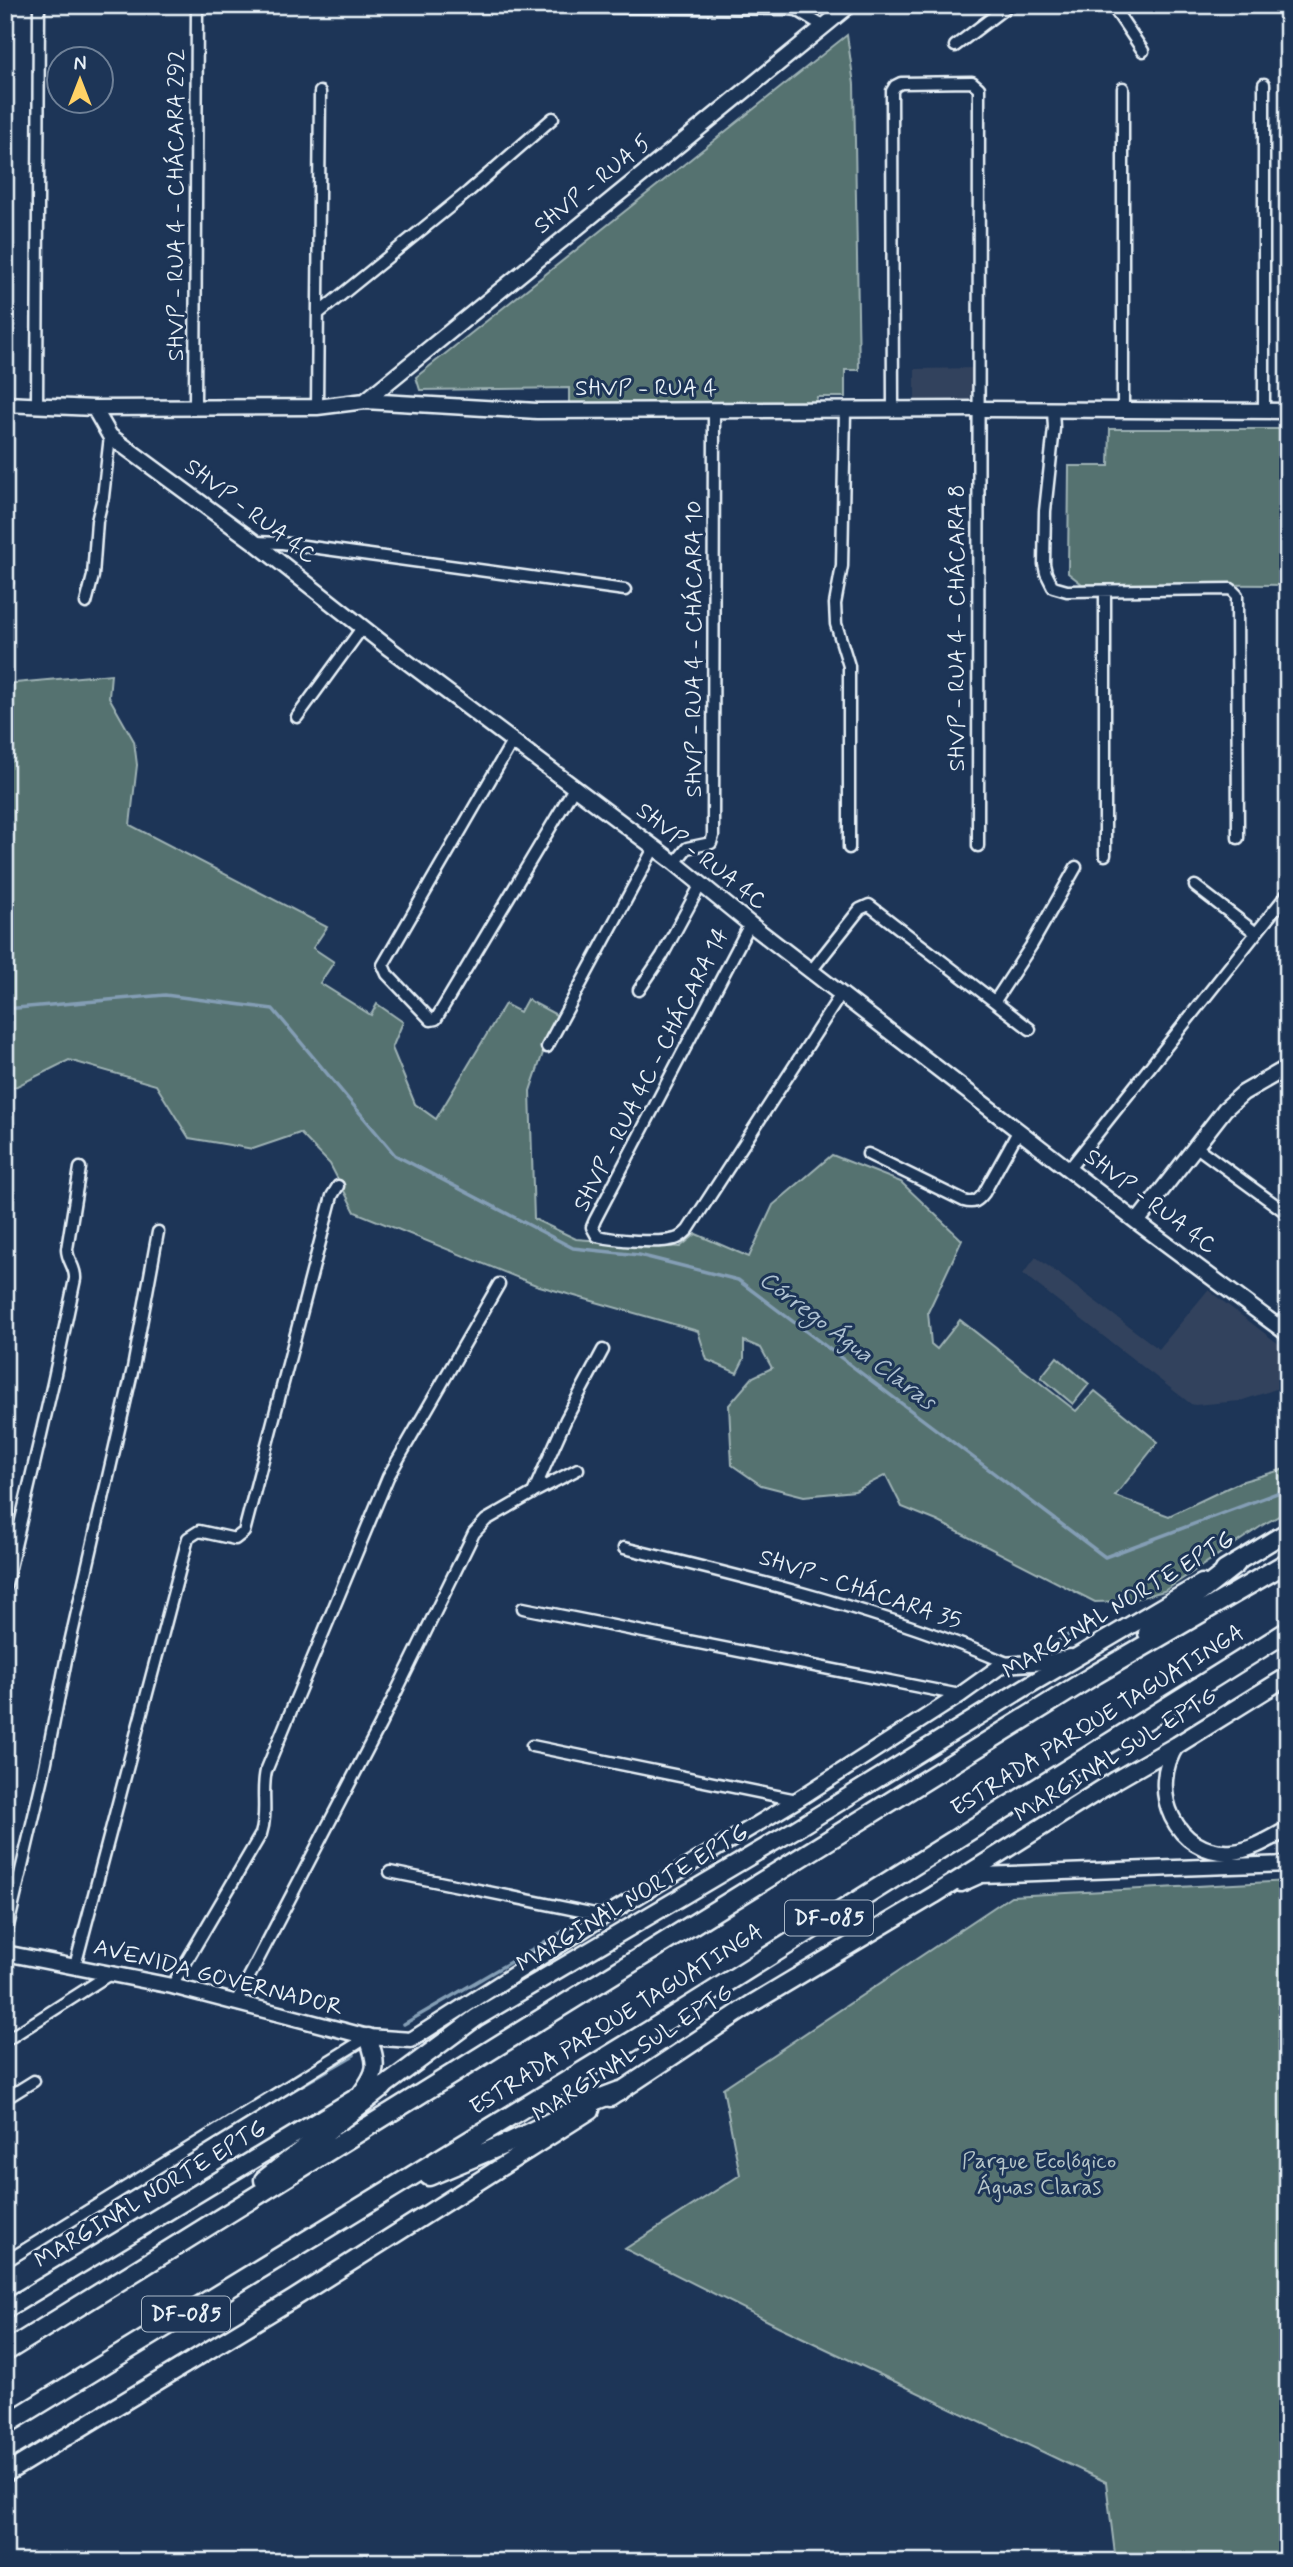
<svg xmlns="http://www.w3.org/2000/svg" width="1293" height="2567" viewBox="0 0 1293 2567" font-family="Mynerve,sans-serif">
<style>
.built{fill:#32425d}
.green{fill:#557270;stroke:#9eb2b4;stroke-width:2}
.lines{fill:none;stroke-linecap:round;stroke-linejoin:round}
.stream{stroke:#849eb5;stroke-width:3.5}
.street-casing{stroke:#e8f1f8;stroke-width:15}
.secondary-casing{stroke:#e8f1f8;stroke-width:19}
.primary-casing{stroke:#e8f1f8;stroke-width:21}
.highway-casing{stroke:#e8f1f8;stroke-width:23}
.street{stroke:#1d3557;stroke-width:10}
.secondary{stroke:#1d3557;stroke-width:14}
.primary{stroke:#1d3557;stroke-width:16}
.highway{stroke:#1d3557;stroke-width:18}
.labels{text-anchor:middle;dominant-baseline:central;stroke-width:6;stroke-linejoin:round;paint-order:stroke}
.shield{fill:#1d3557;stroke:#abb9c8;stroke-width:2}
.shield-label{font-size:21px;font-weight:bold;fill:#e8f1f8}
.street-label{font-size:23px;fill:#e8f1f8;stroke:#1d3557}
.park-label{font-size:23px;fill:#b5c5c8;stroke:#1d3557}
.water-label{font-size:24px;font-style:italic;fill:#aec1d1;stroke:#1d3557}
</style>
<rect width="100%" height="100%" fill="#1d3557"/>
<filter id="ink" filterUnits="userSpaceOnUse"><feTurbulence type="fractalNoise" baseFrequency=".0143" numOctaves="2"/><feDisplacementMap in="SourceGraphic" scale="14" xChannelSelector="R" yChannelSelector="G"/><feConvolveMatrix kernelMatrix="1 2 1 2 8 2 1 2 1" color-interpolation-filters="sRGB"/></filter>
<g filter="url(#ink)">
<path class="built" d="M979 368V409L915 410V369Z
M1036 1257 1159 1349 1208 1290 1288 1351V1385L1240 1401 1195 1405 1191 1404 1023 1274Z"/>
<path class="green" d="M847 35 854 84 859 370H845V397H817L816 404H569V388L420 390 416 377Z
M1110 429H1288V585L1082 584 1068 573 1069 466H1109Z
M111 674 109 697 134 741 137 765 130 825 327 927 313 948 334 962 320 983 371 1015 377 1004 403 1022 392 1048 415 1104 436 1119 505 1004 520 1012 527 999 562 1018 546 1044 530 1091 534 1219 576 1239 680 1247 696 1234 749 1257 773 1205 832 1155 901 1182 962 1240 928 1312 931 1344 937 1349 960 1320 1076 1411 1095 1391 1158 1442 1115 1496 1169 1516 1240 1482 1288 1468V1511L1266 1523 1164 1591 1127 1601 1095 1602 937 1521 902 1507 886 1475 855 1491 804 1496 761 1485 732 1465 729 1405 753 1377 772 1368 761 1348 744 1341V1359L737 1373 707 1360 698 1331 536 1285 355 1212 330 1164 300 1133 253 1149 189 1138 156 1085 69 1060 5 1092V684Z
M1057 1357 1089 1384 1073 1404 1041 1377Z
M1288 1881V2562H1116L1106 2482 778 2326 625 2249 740 2175 723 2088 1011 1896Z"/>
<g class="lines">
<path class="stream" d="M5 1009 165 995 273 1009 395 1155 573 1248 639 1255 738 1280 1105 1557 1288 1489
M1031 1657 1080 1628
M994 1679 1007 1671
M603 1908 666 1871
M404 2024 584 1919
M268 2105 354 2055"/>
<defs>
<path id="street" d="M384 5 789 9 797 10 823 26
M1112 5 1143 51
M955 46 1009 5
M1264 84V411
M319 313 468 192 553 118
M37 405 39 5
M195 406 197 5
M317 407 320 92
M1053 410 1054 428 1045 511 1044 564 1046 573 1053 587 1067 591 1231 589 1237 595 1238 838
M1123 410V88
M845 411 842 566 835 604 836 624 849 666V848
M893 411 892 91 895 86 901 83 972 82 979 88 978 846
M254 542 282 543 625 590
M5 583H7
M1105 591V855
M86 603 93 576 97 521 103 497 110 436
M297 717 362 628
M512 742 383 965 387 974 431 1020 436 1019 574 788
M675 863 687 848 711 843 713 836 714 412
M1195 886 1256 933
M750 924 595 1220 592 1227 597 1236C615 1240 657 1244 675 1239 680 1238 684 1234 688 1230L841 994
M811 971 860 909 869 905 1030 1029
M639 990 662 956 701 884
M995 1001 1031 946 1076 867
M547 1047 654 848
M1195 1146 1284 1211
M868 1154 964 1201C974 1204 978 1201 984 1193L1019 1130
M1069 1169 1288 893
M1277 1326 1288 1313
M534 1492 578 1469
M624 1548C754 1579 884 1611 1007 1663
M5 1589 53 1383 75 1279C76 1267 67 1261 67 1249L80 1168
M523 1608 960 1695
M532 1746 797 1800
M390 1872 605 1916
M5 1939 43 1777 66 1660 133 1368 158 1232
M75 1966 188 1538 199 1531 235 1539 244 1532 332 1196 338 1186
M172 1986 261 1834C268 1813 261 1792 266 1771L388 1477 499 1284
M235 2004 380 1725 474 1533 486 1520 533 1493 566 1419 603 1350
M5 2041 110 1974
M5 2099 34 2081
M5 2262 368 2037"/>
<path id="secondary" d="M365 401 850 5
M5 404 94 408 317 407 365 401 537 411 979 409 1288 411
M94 408 110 436 253 541 390 649 675 863 750 924 1137 1222 1288 1334
M1137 1222 1225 1109 1243 1093 1288 1067
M1177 1745C1147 1789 1175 1857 1233 1852 1253 1850 1271 1838 1288 1829
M961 1884 981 1875 1288 1864
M5 1953 172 1986 368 2037 411 2040 605 1916 797 1800 960 1695 1002 1665 1048 1662 1070 1657"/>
<path id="primary" d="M1224 1570 1288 1531
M360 2095C378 2071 378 2066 368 2037
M610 2098 753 2003 934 1895 1116 1780 1177 1745 1288 1676
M5 2310 360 2095 383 2087 476 2018 796 1829 1024 1688 1202 1583
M5 2474 293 2299 591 2110"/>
<path id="highway" d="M1148 1633 1236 1564
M429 2176 510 2142 596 2100 620 2091
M264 2180 383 2087
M5 2352 1096 1674 1288 1562
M5 2425 675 2015 1288 1631"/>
</defs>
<use href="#street" class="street-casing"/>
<use href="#secondary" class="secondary-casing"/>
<use href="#primary" class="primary-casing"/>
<use href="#highway" class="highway-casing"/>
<use href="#street" class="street"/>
<use href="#secondary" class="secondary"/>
<use href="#primary" class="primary"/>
<use href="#highway" class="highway"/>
</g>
</g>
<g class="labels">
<g class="shield">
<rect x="785" y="1900.5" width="88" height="35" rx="5"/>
<rect x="142" y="2296.5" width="88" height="35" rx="5"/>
</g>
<g class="shield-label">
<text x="829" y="1918">DF-085</text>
<text x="186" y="2314">DF-085</text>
</g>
<g class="street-label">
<text transform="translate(593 185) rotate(-39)">SHVP - RUA 5</text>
<text transform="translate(177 205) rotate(-90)">SHVP - RUA 4 - CHÁCARA 292</text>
<text x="646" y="389">SHVP - RUA 4</text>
<text transform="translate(250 512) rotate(37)">SHVP - RUA 4C</text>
<text transform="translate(958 628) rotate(-90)">SHVP - RUA 4 - CHÁCARA 8</text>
<text transform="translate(695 649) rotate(-90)">SHVP - RUA 4 - CHÁCARA 10</text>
<text transform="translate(701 857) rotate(38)">SHVP - RUA 4C</text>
<text transform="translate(652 1070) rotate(-63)">SHVP - RUA 4C - CHÁCARA 14</text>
<text transform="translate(1150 1202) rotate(37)">SHVP - RUA 4C</text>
<text transform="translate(860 1590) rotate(18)">SHVP - CHÁCARA 35</text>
<text transform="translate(1119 1606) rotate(-31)">MARGINAL NORTE EPTG</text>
<text transform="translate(1098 1721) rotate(-32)">ESTRADA PARQUE TAGUATINGA</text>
<text transform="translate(1116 1756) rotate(-32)">MARGINAL SUL EPTG</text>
<text transform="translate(633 1899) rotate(-31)">MARGINAL NORTE EPTG</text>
<text transform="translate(218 1978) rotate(14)">AVENIDA GOVERNADOR</text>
<text transform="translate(617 2020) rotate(-32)">ESTRADA PARQUE TAGUATINGA</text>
<text transform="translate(633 2054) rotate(-33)">MARGINAL SUL EPTG</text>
<text transform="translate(151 2195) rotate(-31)">MARGINAL NORTE EPTG</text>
</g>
<g class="park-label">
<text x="1039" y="2162">Parque Ecológico<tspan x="1039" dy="26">Águas Claras</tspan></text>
</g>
<g class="water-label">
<text transform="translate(847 1341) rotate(37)">Córrego Água Claras</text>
</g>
</g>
<rect width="1293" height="2567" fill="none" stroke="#1d3557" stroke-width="28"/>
<rect x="14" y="14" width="1265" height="2539" fill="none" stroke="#e8f1f8" stroke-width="2.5" filter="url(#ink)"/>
<g transform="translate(80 80)"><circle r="33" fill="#1d3557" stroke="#6e8097" stroke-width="2"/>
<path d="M0-5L12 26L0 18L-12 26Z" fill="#ffd166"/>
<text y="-10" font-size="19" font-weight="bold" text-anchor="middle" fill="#e8f1f8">N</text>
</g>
</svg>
